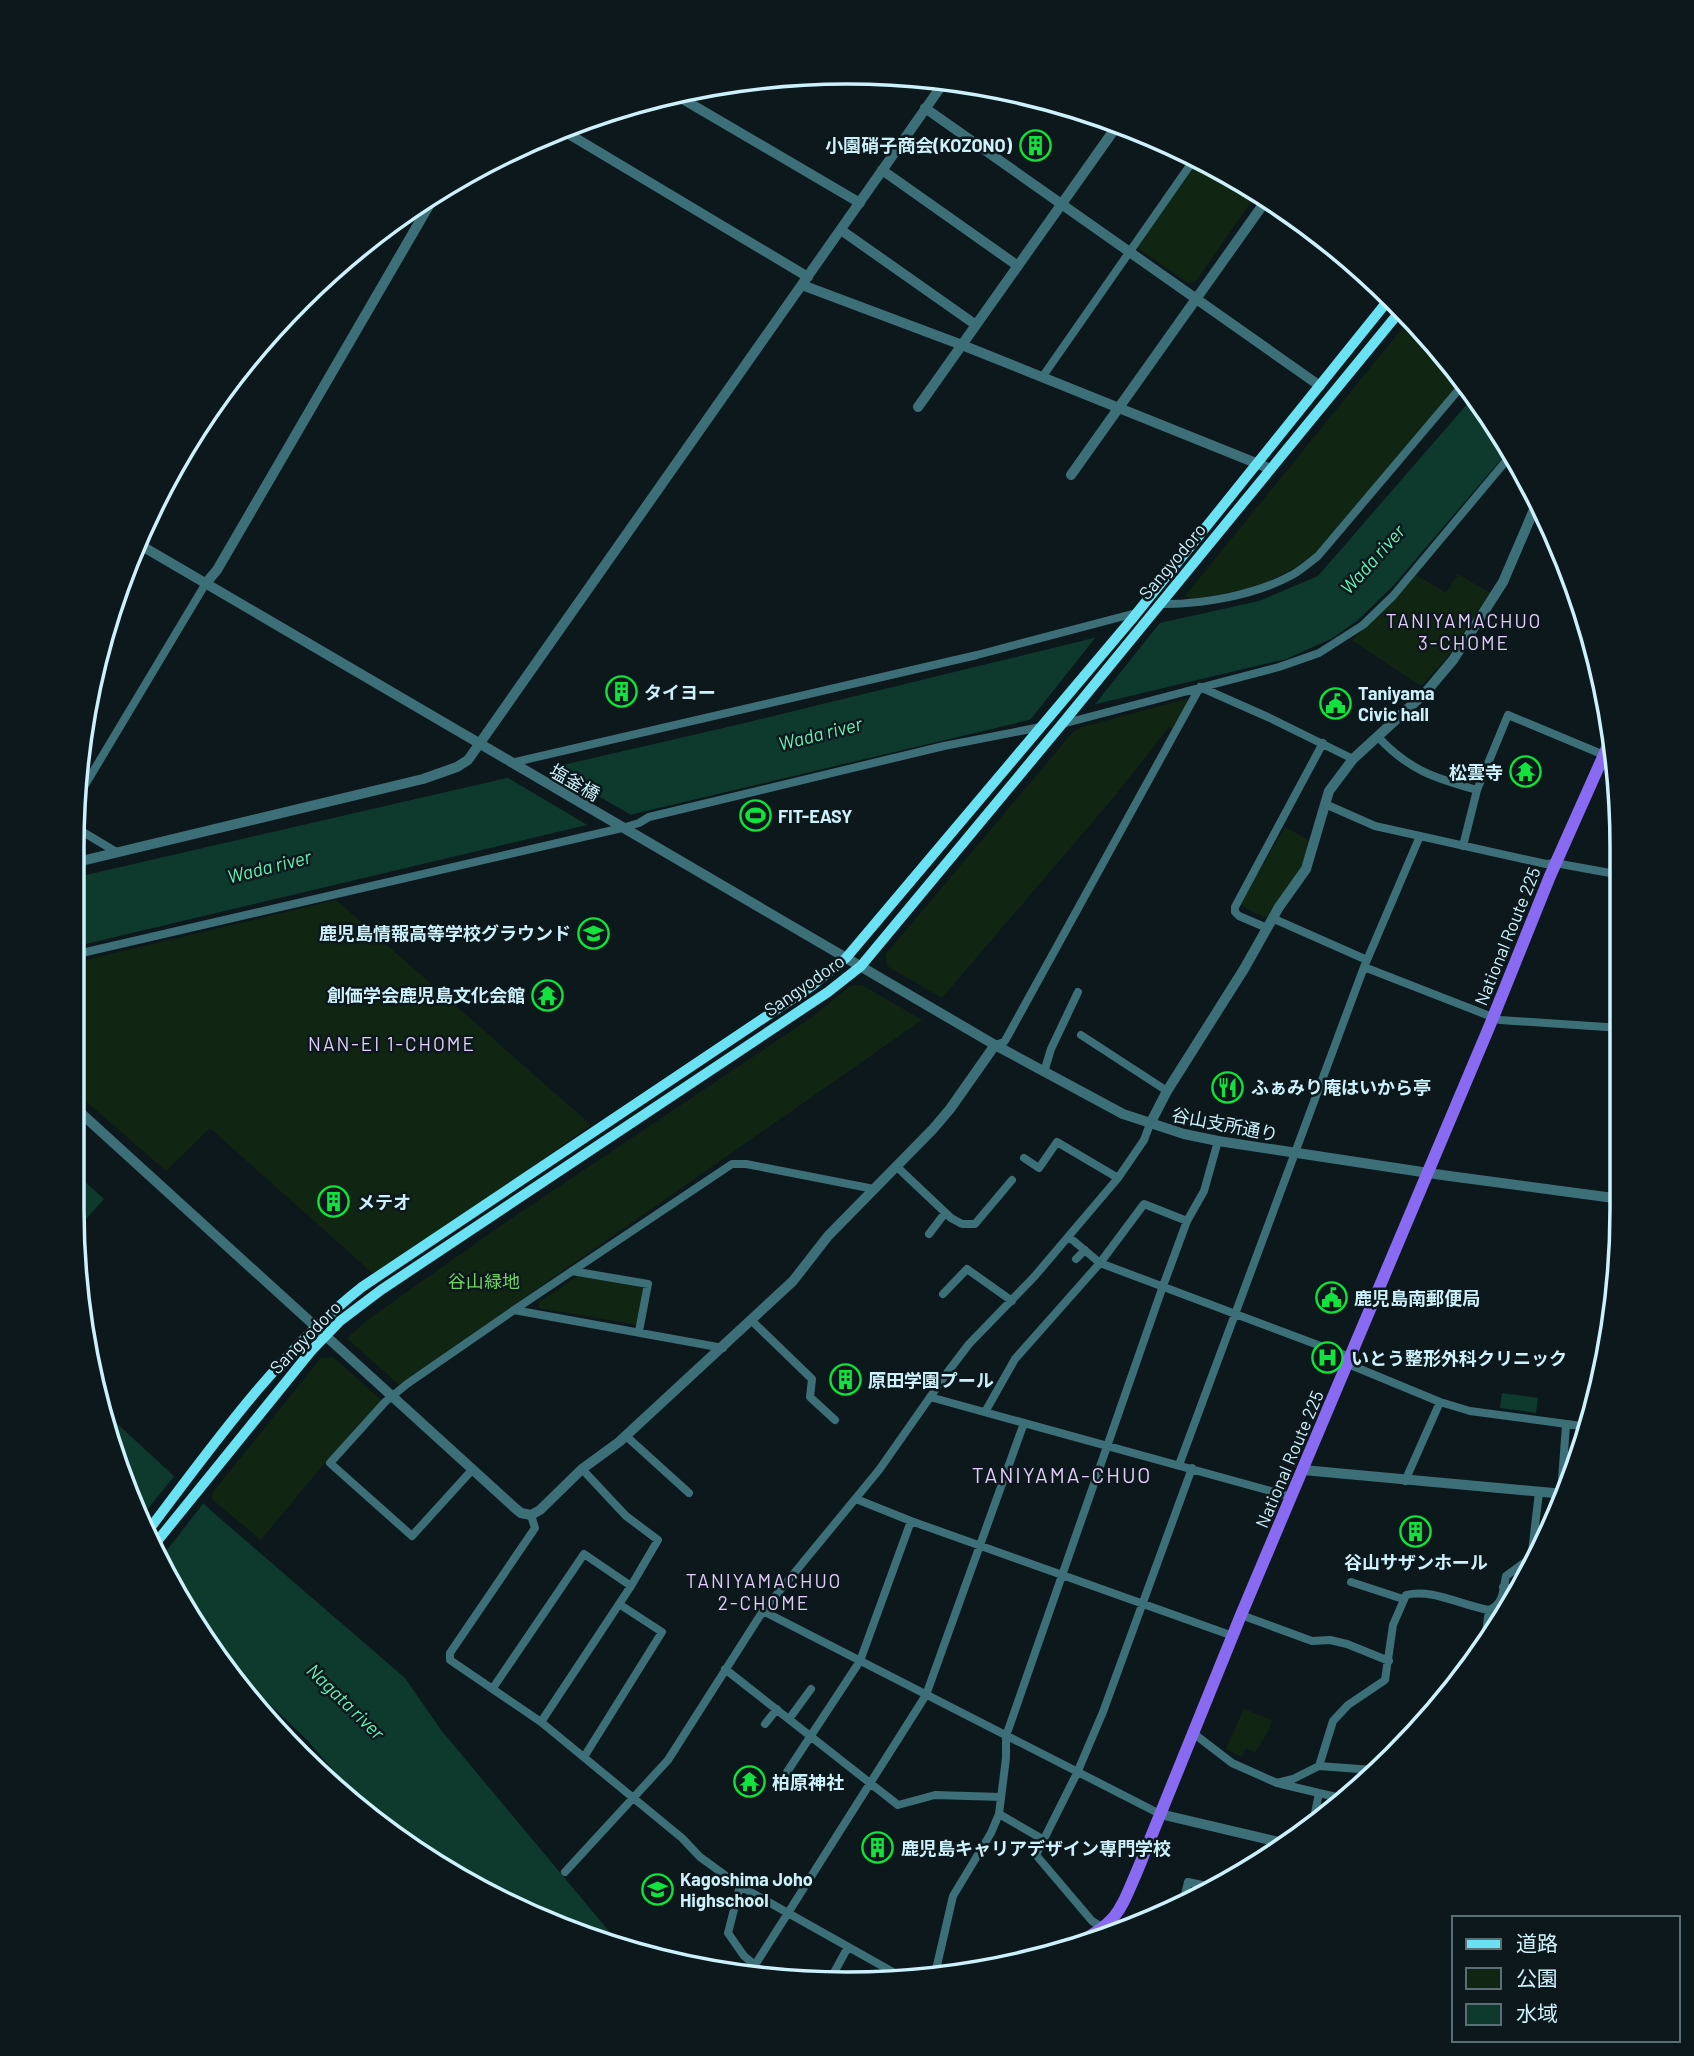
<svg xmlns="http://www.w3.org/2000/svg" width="1694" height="2056" viewBox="0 0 1694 2056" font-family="Barlow,'Noto Sans JP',sans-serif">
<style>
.green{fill:#112612}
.water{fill:#0e3a2e}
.pier{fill:#0d181c}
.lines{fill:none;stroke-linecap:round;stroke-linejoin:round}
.minor{stroke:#3c6f78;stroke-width:8}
.tertiary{stroke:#3c6f78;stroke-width:10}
.secondary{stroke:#6be2f4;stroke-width:10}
.trunk{stroke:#896af2;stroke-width:12}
.labels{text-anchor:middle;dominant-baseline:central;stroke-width:5;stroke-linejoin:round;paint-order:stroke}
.poi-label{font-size:18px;font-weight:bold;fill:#ccf1fb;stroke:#0d181c;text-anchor:start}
.street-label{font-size:18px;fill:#ccf1fb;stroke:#0d181c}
.park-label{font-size:18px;fill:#70d45f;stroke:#0d181c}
.water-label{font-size:19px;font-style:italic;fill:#62f3b5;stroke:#0d181c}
.neighbourhood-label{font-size:19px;letter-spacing:2px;fill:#e3cefb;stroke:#0d181c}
.quarter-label{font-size:21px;letter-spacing:2px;fill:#e3cefb;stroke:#0d181c}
.rim{fill:none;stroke:#ccf1fb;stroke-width:3.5}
</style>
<rect width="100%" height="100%" fill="#0d181c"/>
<path class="green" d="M1195 162 1251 202 1195 282 1188 283 1136 247Z
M1410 319 1464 378 1316 553 1293 569 1259 586 1192 600 1185 596Z
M1458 574 1490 593 1445 660 1421 686 1352 640 1394 601 1416 575 1446 593Z
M1186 699 1189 701 1173 728 1169 727 1118 792 942 998 887 966 886 954 1072 733 1082 727Z
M1285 827 1310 841 1299 875 1267 917C1258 916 1249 910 1242 905V901Z
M336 900 591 1125 377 1277 210 1128 166 1171 72 1089 73 963Z
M862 985 922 1020 399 1385 347 1338 370 1318 509 1220 811 1018 850 986Z
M580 1275 642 1286 644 1289 638 1325 539 1308V1302Z
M333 1357 381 1400 317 1472 261 1540 212 1499 213 1492 321 1358Z
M1244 1709 1272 1720 1269 1730 1255 1753 1246 1748 1242 1757 1226 1749Z"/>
<path class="water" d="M1475 395 1509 450 1393 586 1358 620 1331 639 1286 659 73 947V878L732 726 1110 634 1259 601 1318 576Z
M72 1170 104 1199 75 1231 72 1209Z
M1502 1393 1538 1398 1536 1413 1500 1408Z
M98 1406 215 1514 405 1678 441 1730 623 1948 598 1943 417 1854 381 1825 307 1740 224 1660 175 1596Z"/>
<path class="pier" d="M1163 619 1092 708 1027 724 1099 633Z
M546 766 633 816 589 826 503 775Z
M176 1474 206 1500 160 1559 142 1516Z"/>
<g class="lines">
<path class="minor" d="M1043 376 1195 158
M1534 509 1546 514
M1160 604C1200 605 1256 595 1292 575 1301 570 1310 562 1318 556L1466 381
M1200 687 1270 718 1353 759
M1062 724 1279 667 1319 653 1363 625 1393 596 1511 455
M1378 737C1409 770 1434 778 1477 790
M511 763 977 655 1136 613
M1325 804 1375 826 1546 864 1555 863 1621 875
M73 805 206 583
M73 826 118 853
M1463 846 1477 790 1508 715 1604 755
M1272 918 1367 960
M1267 928 1239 916 1235 912V907L1323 743
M73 955 622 828 639 823 649 817 944 746 1041 727
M1364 967 1500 1020 1621 1028
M1081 1035 1167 1091
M995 1045 1004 1042 1006 1039 1200 687
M1044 1072 1051 1049 1078 992
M1024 1158 1039 1168 1057 1142 1118 1178
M896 1166 951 1218 962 1224H975L1012 1180
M929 1234 945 1213
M1069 1237 1100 1263 1350 1357
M1076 1259 1085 1250
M572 1271 648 1284 639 1331
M943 1294 967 1269 1012 1301
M514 1310 723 1348
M751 1320 812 1379 810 1397 835 1420
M1348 1364 1440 1402 1470 1411 1589 1427
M930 1397 1292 1497
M985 1412 1015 1359 1100 1263 1144 1204 1187 1221
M626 1436 689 1493
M1179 1465 1364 967 1420 836
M472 1470 412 1536 330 1463 385 1402 407 1384 514 1310 732 1164H746L874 1189
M1405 1481 1440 1402
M1561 1494 1566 1425
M856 1499 911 1521 1233 1636
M531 1515 535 1528 450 1653V1660L541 1722 682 1838 700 1857 740 1886 900 1976
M1351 1582 1403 1599
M1503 1587 1519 1589
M763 1611 1160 1814
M1241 1615 1312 1641 1330 1640 1347 1644 1389 1661
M1484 1646 1489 1610
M725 1669 898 1805 935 1795 1001 1797
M493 1688 584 1554 631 1586
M258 1704 289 1733 335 1786
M789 1719 811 1689
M541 1722 631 1586 658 1540 626 1516 582 1469
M765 1724 777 1709
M1193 1733 1232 1763 1277 1783 1293 1779 1319 1766 1373 1770
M584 1757 662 1632 619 1604
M1319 1766 1333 1721 1348 1705 1385 1680 1393 1625 1406 1595C1431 1588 1463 1606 1489 1610 1504 1604 1503 1590 1506 1576L1528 1560 1532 1552 1539 1492
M787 1772 860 1661 911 1521
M1281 1784 1319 1793
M999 1814 1044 1840
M1312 1828 1319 1793 1345 1799
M565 1872 668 1760 763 1611 879 1470 947 1373 969 1344 1034 1277 1118 1178 1144 1140 1150 1124
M740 1886 728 1933 744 1956 770 1977
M1182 1907 1188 1882 1216 1888
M1105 1929 1092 1921 1036 1855 1077 1773 1103 1712 1192 1468
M755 1965 926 1695 1024 1423
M935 1974 953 1896 991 1833 999 1814 1006 1758V1736L1163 1286 1187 1221 1204 1191 1218 1141
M830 1980 848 1947"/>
<path class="tertiary" d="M674 94 860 203
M925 108 1320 386
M562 130 808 277
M882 170 1018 266
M841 230 976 325
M802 285 962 345 1271 469
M918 407 1119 123
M1071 475 1267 199
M135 542 995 1045 1123 1114 1184 1134 1218 1141 1442 1175 1621 1199
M206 583 217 570 438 190
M73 863 423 779 457 767 468 760 947 78
M72 1105 516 1509 521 1513 531 1515 540 1510 582 1469 619 1442 793 1281 828 1236 933 1129 950 1109 995 1045
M1150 1124 1167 1091 1244 969 1279 907 1306 869 1329 791 1353 759 1426 692 1453 660 1503 582 1539 498
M1303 1470 1564 1494
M1160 1814 1287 1844"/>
<path class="secondary" d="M148 1531C213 1445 277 1354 362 1287L813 985 846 958 1132 619 1390 298
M154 1545 311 1351 340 1321 381 1290 828 992 861 966 1062 724 1401 310"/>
<path class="trunk" d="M1077 1943C1119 1922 1120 1910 1138 1869L1241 1615 1490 1025 1550 876 1611 739"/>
</g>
<defs>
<symbol id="building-ring" viewBox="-11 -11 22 22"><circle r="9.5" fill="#0d181c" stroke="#11e23c" stroke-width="1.5"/><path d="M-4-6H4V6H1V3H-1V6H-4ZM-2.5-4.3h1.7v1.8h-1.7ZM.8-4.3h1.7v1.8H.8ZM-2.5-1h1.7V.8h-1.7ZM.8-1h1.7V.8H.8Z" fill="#11e23c"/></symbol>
<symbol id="civic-ring" viewBox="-11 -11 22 22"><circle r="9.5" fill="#0d181c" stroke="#11e23c" stroke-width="1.5"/><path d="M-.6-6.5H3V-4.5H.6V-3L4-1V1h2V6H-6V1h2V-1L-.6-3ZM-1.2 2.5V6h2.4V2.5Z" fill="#11e23c"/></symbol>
<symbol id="temple-ring" viewBox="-11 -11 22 22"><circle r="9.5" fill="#0d181c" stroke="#11e23c" stroke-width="1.5"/><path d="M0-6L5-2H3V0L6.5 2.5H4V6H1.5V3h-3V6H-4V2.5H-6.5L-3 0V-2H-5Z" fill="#11e23c"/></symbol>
<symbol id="stadium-ring" viewBox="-11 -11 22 22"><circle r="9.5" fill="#0d181c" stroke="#11e23c" stroke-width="1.5"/><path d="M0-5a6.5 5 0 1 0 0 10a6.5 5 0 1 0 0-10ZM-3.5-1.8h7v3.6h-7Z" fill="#11e23c"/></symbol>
<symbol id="school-ring" viewBox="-11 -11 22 22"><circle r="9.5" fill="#0d181c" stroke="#11e23c" stroke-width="1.5"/><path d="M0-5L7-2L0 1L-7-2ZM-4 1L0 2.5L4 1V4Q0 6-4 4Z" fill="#11e23c"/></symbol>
<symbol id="restaurant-ring" viewBox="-11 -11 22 22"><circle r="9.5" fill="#0d181c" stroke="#11e23c" stroke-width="1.5"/><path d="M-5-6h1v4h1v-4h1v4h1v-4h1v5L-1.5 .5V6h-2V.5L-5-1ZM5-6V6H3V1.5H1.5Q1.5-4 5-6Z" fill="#11e23c"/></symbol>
<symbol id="hospital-ring" viewBox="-11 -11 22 22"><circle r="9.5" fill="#0d181c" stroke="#11e23c" stroke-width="1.5"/><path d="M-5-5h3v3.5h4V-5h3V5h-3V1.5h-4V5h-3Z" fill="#11e23c"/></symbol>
</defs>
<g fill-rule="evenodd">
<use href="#building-ring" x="1018" y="128" width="35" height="35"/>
<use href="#building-ring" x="604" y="674" width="35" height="35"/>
<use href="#civic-ring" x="1318" y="686" width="35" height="35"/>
<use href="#temple-ring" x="1508" y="754" width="35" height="35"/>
<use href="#stadium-ring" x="738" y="798" width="35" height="35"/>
<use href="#school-ring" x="576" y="916" width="35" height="35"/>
<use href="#temple-ring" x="530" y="978" width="35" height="35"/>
<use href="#restaurant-ring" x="1210" y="1070" width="35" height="35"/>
<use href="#building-ring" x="316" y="1184" width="35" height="35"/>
<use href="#civic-ring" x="1314" y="1280" width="35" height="35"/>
<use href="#hospital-ring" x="1310" y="1340" width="35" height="35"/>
<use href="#building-ring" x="828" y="1362" width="35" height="35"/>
<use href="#building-ring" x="1398" y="1514" width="35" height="35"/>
<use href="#temple-ring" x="732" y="1764" width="35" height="35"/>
<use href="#building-ring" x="860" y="1830" width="35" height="35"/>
<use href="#school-ring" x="640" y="1872" width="35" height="35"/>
</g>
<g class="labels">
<g class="poi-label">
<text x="1012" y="145" text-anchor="end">小園硝子商会(KOZONO)</text>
<text x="644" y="692">タイヨー</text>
<text x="1358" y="693">Taniyama<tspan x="1358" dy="21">Civic hall</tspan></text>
<text x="1503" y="772" text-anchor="end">松雲寺</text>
<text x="778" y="816">FIT-EASY</text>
<text x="571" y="933" text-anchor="end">鹿児島情報高等学校グラウンド</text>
<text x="525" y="995" text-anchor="end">創価学会鹿児島文化会館</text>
<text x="1251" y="1087">ふぁみり庵はいから亭</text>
<text x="357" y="1202">メテオ</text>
<text x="1354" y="1298">鹿児島南郵便局</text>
<text x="1351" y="1358">いとう整形外科クリニック</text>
<text x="868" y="1380">原田学園プール</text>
<text x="1416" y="1562" text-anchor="middle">谷山サザンホール</text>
<text x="772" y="1782">柏原神社</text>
<text x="901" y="1848">鹿児島キャリアデザイン専門学校</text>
<text x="680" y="1879">Kagoshima Joho<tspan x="680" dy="21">Highschool</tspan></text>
</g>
<g class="street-label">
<text transform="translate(1172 561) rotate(-50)">Sangyodoro</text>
<text transform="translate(575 782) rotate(30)">塩釜橋</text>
<text transform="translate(1507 936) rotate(-68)">National Route 225</text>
<text transform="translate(804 985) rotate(-35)">Sangyodoro</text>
<text transform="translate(1225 1124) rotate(11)">谷山支所通り</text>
<text transform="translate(305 1337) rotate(-46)">Sangyodoro</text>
<text transform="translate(1289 1459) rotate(-67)">National Route 225</text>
</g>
<g class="park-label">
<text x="484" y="1281">谷山緑地</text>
</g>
<g class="water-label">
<text transform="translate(1372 559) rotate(-48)">Wada river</text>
<text transform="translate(820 733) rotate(-14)">Wada river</text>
<text transform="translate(269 866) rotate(-14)">Wada river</text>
<text transform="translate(346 1701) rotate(44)">Nagata river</text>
</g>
<g class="neighbourhood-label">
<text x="1464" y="620">TANIYAMACHUO<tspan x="1464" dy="22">3-CHOME</tspan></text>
<text x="392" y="1043">NAN-EI 1-CHOME</text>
<text x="764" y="1580">TANIYAMACHUO<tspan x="764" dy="22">2-CHOME</tspan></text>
</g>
<g class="quarter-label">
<text x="1062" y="1474">TANIYAMA-CHUO</text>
</g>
</g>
<path d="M0 0H1694V2056H0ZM847 84H847A763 763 0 0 1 1610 847V1209A763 763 0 0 1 847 1972H847A763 763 0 0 1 84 1209V847A763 763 0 0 1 847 84Z" fill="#0d181c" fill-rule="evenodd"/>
<path class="rim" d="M847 84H847A763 763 0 0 1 1610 847V1209A763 763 0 0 1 847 1972H847A763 763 0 0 1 84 1209V847A763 763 0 0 1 847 84Z"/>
<rect x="1452" y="1916" width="228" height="126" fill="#0d181c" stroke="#596f75" stroke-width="2"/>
<rect x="1466" y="1939" width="35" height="10" fill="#6be2f4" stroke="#596f75" stroke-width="2"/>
<text x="1516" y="1951" font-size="21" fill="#ccf1fb">道路</text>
<rect x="1466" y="1968" width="35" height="21" fill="#112612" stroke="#596f75" stroke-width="2"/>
<text x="1516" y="1986" font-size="21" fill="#ccf1fb">公園</text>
<rect x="1466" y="2004" width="35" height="21" fill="#0e3a2e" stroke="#596f75" stroke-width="2"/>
<text x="1516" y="2021" font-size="21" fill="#ccf1fb">水域</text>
</svg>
